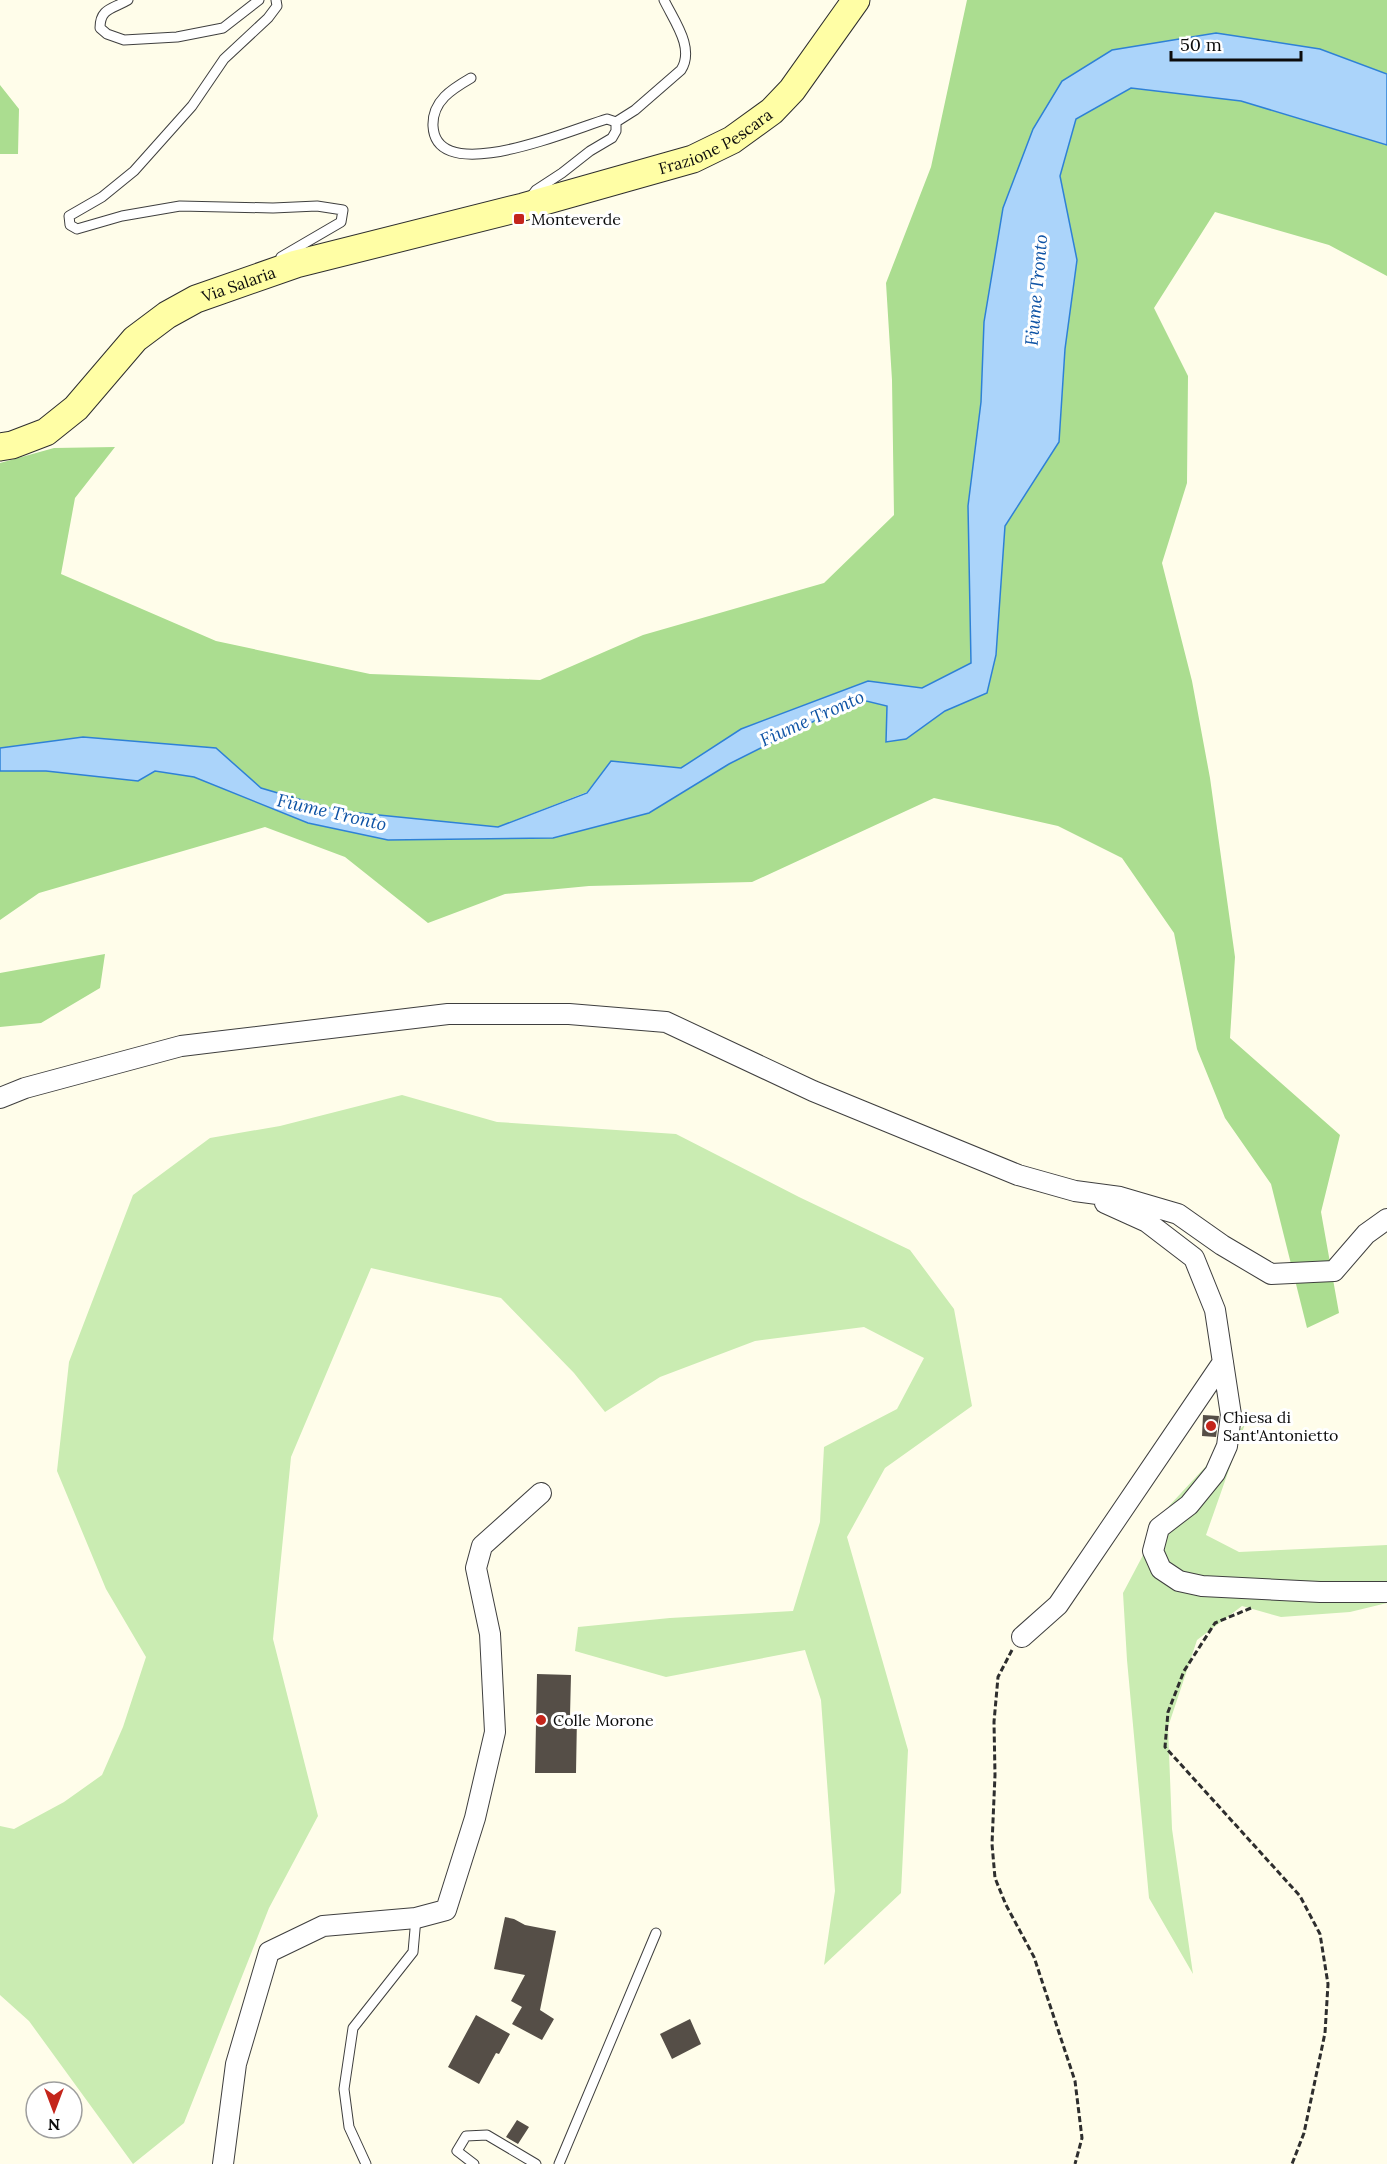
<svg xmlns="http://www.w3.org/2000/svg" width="1387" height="2164" viewBox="0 0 1387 2164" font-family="Lora,serif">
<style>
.green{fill:#caecb2}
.forest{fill:#abdd90}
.water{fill:#abd4fa;stroke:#2e81d6;stroke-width:1.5}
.building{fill:#554e47}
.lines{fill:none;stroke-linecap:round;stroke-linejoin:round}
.service-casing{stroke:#3f3f3f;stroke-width:11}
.minor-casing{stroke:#3f3f3f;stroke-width:22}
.secondary-casing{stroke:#2e2e2e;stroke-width:29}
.path{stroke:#2e2e2e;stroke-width:3;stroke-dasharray:6 3;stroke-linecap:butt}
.service{stroke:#fff;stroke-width:9}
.minor{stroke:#fff;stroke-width:20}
.secondary{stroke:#fffea5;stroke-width:27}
.poi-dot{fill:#c4251b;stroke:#fff;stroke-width:2}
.labels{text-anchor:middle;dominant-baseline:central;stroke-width:6;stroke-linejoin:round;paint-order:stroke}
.street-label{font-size:16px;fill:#0c0c0c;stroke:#fff}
.poi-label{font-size:16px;fill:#0c0c0c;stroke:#fff;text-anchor:start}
.water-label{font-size:18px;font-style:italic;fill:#0e53a5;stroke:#fff}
</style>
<rect width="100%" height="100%" fill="#fffdea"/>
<path class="green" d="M402 1095 497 1122 676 1134 799 1197 910 1250 954 1309 972 1406 885 1468 847 1537 908 1750 901 1893 824 1965 835 1891 821 1700 805 1650 666 1677 575 1651 578 1627 670 1618 793 1611 820 1522 824 1447 897 1409 924 1358 864 1327 755 1341 660 1377 605 1412 574 1373 501 1298 371 1268 291 1457 273 1639 318 1816 269 1908 184 2123 133 2164 29 2021 0 1995V1826L14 1829 64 1802 102 1775 123 1727 146 1657 106 1589 57 1471 69 1362 133 1195 210 1138 280 1126Z
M1245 1424 1206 1535 1239 1552 1387 1545V1603L1350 1612 1281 1617 1242 1606 1197 1640 1168 1727 1172 1829 1193 1974 1149 1898 1127 1660 1123 1593 1169 1506Z"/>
<path class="forest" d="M967 0H1387V74L1320 49 1062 81 992 282 984 322 981 402 968 506 971 663 922 688 868 682 741 729 681 768 611 761 587 792 498 827 339 811 261 788 216 748 83 737 0 748V463L54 448 115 447 75 498 61 574 216 641 370 674 540 680 643 635 824 583 894 515 892 380 886 283 931 167Z
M0 85 19 109 18 154H0Z
M1131 88 1241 101 1387 145V276L1329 245 1215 212 1154 308 1188 376 1187 483 1162 563 1192 681 1210 778 1235 957 1230 1038 1340 1135 1321 1212 1339 1313 1307 1328 1271 1184 1225 1118 1197 1049 1174 933 1122 858 1058 826 934 798 752 882 589 886 505 894 428 923 345 857 265 827 39 893 0 920V771H155L194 777 308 823 388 840 552 838 649 813 729 764 858 699 887 706 906 739 945 711 987 692 996 655 1005 526 1059 442 1065 349 1077 260 1060 176 1076 119Z
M105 954 100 988 41 1023 0 1027V973Z"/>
<path class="water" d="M1216 33 1320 49 1387 74V145L1241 101 1131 88 1076 119 1060 176 1077 260 1065 349 1059 442 1005 526 996 655 987 693 945 711 906 739 886 742 887 706 858 699 729 764 649 813 553 838 388 840 308 823 194 777 155 771 138 781 46 771H0V748L83 737 216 748 261 788 339 811 498 827 587 793 611 761 681 768 741 729 868 681 922 688 971 663 968 506 981 402 984 322 1003 208 1033 129 1062 81 1112 50Z"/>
<path class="building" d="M1203 1415 1219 1416 1216 1437 1202 1436Z
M537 1674 571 1675 570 1716H577L576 1773H535Z
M505 1917 514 1919 525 1925 556 1931 540 2010 554 2019 542 2040 512 2024 522 2007 511 2001 525 1975 494 1969Z
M476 2015 510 2034 499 2054 496 2053 479 2084 448 2067Z
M690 2019 701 2044 672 2059 660 2034Z
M517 2120 529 2127 518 2144 506 2137Z"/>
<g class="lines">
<defs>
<path id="service" d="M128 0C113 9 100 8 100 28L107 34 124 40 177 37 223 28 259 0
M276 0 277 6 268 18 224 59 192 106 134 171 102 197 69 216 70 225 77 229 122 216 180 206 273 208 317 206 343 210 341 222 281 257
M471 78C452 89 432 101 433 126 436 189 575 128 607 119L616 122V131L612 138 590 151 562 173 536 190 530 198
M616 122 635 110 681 70C695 48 674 21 664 0
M366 2164 349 2127 344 2089 353 2028 413 1952 416 1918
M474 2164 457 2151 466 2136 487 2135 536 2164
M559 2164 656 1933"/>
<path id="minor" d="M0 1098 25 1088 181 1046 448 1014H569L666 1022 813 1091 1018 1175 1075 1191 1120 1197 1178 1214 1222 1245 1271 1274 1334 1271 1366 1234 1387 1219
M1105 1203 1147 1222 1194 1258 1215 1310 1231 1415 1227 1446 1215 1473 1189 1505 1159 1528 1153 1551 1161 1569 1179 1581 1202 1586 1320 1592H1387
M1022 1637 1058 1605 1223 1362
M223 2164 236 2064 269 1952 323 1926 416 1918 446 1910 475 1818 495 1732 490 1634 476 1568 482 1546 541 1493"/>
<g id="secondary">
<path id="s1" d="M0 447 12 445 46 432 76 408 135 339 167 315 196 299 296 264 523 207 693 159 732 140 772 111 792 90 856 0"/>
</g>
</defs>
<use href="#service" class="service-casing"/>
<use href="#minor" class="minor-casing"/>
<use href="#secondary" class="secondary-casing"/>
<path class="path" d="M1251 1608 1215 1623 1184 1671 1168 1712 1165 1747 1300 1896 1320 1934 1328 1984 1325 2033 1304 2133 1292 2164
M1012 1650 998 1677 994 1722 995 1775 992 1844 995 1878 1006 1905 1034 1957 1075 2081 1082 2138 1075 2164"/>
<use href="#service" class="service"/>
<use href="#minor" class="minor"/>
<use href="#secondary" class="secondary"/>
</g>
<g class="poi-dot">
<rect x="513" y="213" width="12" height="12" rx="3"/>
<circle cx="1211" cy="1426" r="6"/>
<circle cx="541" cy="1720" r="6"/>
</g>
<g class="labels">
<g class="street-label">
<text stroke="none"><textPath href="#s1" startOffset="795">Frazione Pescara</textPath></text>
<text stroke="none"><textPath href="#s1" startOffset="296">Via Salaria</textPath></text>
</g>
<g class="poi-label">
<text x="531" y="219">Monteverde</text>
<text x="1223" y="1417">Chiesa di<tspan x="1223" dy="18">Sant'Antonietto</tspan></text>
<text x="553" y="1720">Colle Morone</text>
</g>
<g class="water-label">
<text transform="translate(1036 290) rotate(-85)">Fiume Tronto</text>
<text transform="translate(812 718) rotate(-24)">Fiume Tronto</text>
<text transform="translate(332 812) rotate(13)">Fiume Tronto</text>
</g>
</g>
<g transform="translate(54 2110) rotate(180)"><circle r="28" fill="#ffffff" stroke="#9e9e9e" stroke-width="1.5"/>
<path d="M0-4.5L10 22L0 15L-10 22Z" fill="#c4251b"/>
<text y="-9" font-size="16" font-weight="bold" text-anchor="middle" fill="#0c0c0c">N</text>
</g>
<path d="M1171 51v9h130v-9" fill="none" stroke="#0c0c0c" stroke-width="3"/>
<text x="1180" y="51" font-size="18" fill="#0c0c0c" stroke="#ffffff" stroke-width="4.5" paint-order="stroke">50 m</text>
</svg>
